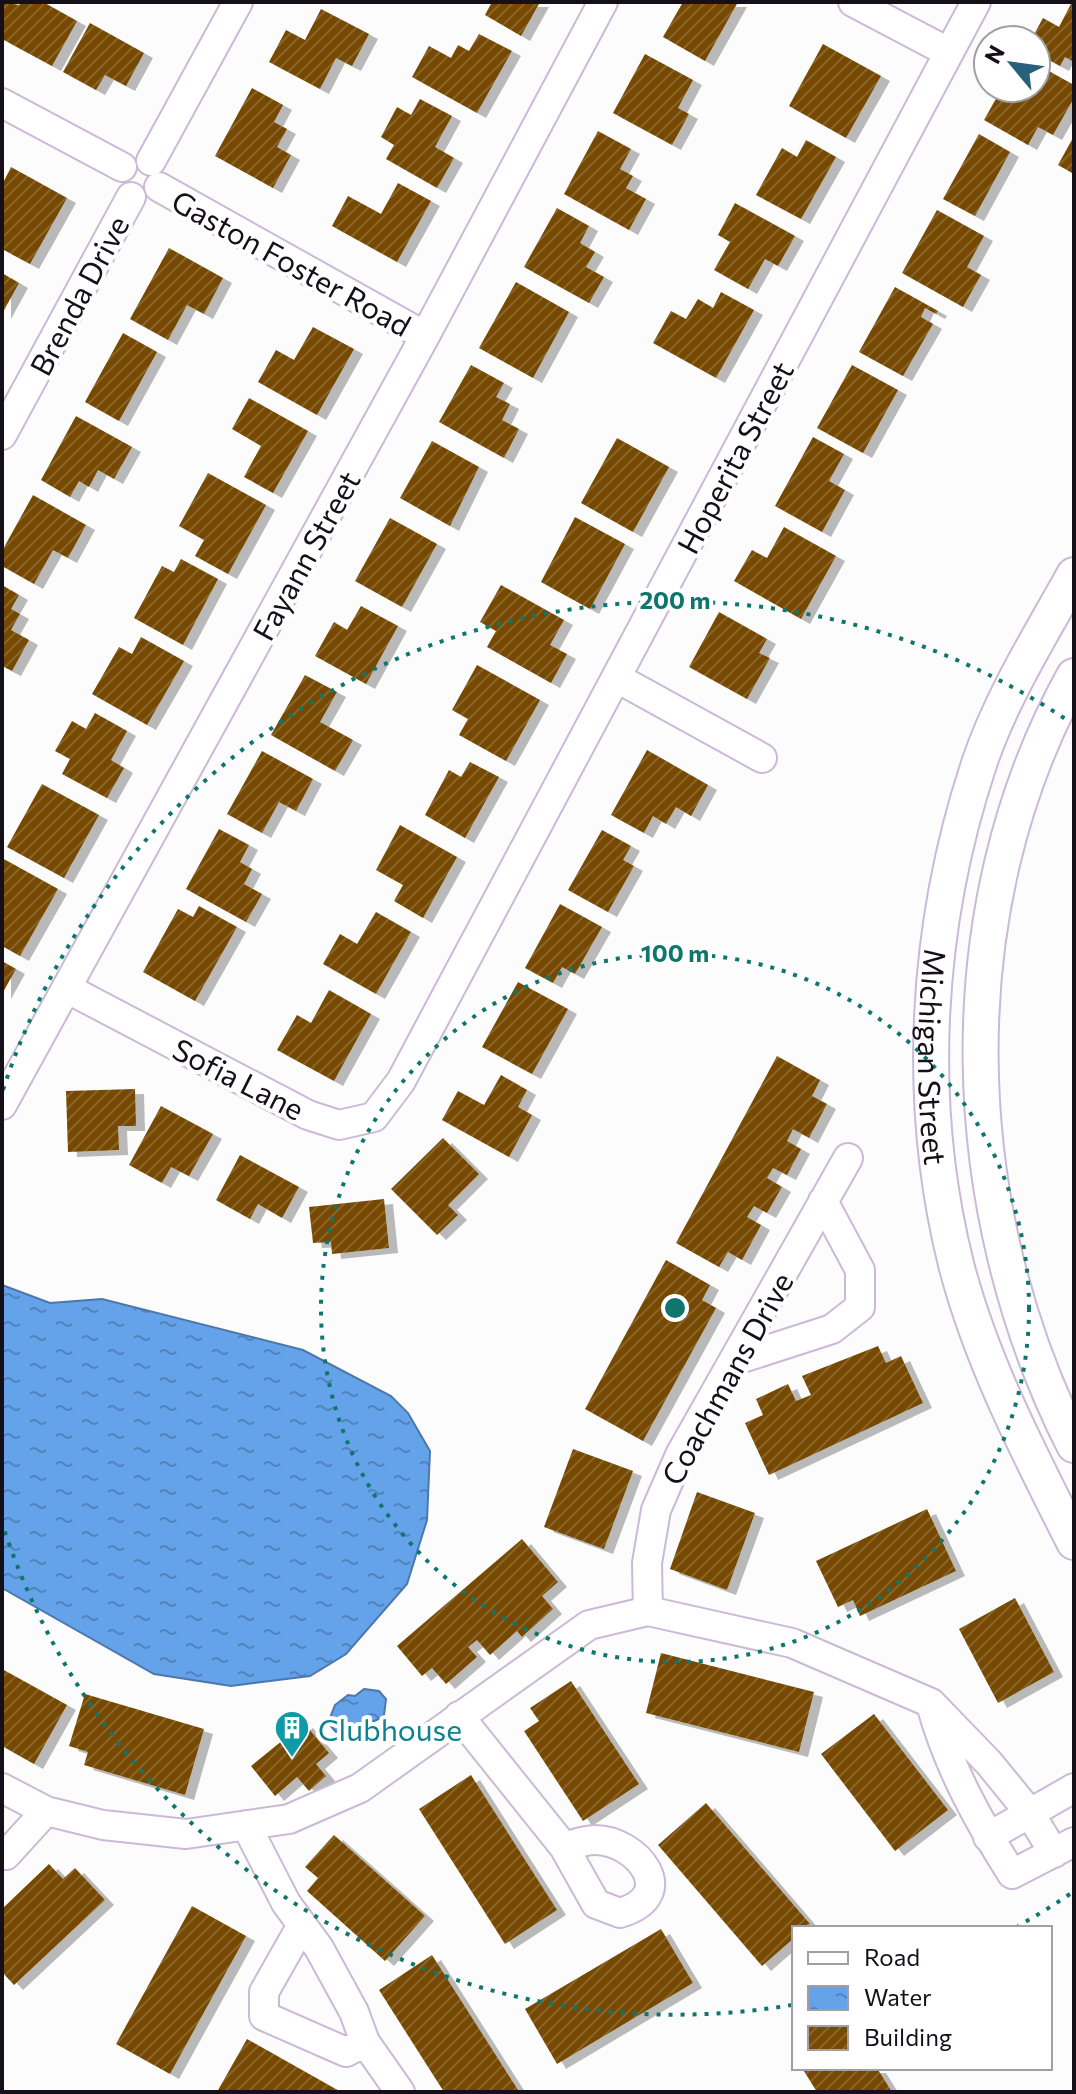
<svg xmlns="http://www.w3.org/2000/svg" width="1076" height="2094" viewBox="0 0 1076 2094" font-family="Commissioner,sans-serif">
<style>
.water{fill:url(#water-ripples);stroke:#4c77ab;stroke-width:2}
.building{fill:url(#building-hatch);filter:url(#shadow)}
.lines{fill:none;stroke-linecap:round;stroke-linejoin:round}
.minor-casing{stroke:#cbb9d7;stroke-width:32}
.tertiary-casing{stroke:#cbb9d7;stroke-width:38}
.minor{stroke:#fff;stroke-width:28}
.tertiary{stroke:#fff;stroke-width:34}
.ring{fill:none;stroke:#0f766e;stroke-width:4;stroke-dasharray:4 8}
.labels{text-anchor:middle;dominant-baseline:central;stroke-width:8;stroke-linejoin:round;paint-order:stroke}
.street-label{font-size:30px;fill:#150f19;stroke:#fff}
.culture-label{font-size:30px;fill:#0d838f;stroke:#fff;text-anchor:start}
.centre{fill:#0f766e;stroke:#fff;stroke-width:4}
.ring-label{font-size:24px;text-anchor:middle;font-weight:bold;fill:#0f766e;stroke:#fff;stroke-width:8;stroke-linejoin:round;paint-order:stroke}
</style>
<defs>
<pattern id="water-ripples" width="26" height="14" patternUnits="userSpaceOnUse" patternTransform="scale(2)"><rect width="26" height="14" fill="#64a3e9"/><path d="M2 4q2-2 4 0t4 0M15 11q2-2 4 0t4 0" fill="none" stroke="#5183bc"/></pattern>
<pattern id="building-hatch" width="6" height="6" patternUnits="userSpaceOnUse" patternTransform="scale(2)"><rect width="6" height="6" fill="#774a00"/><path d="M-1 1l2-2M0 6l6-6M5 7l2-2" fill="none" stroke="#88652e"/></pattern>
<filter id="shadow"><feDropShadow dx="9" dy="5" stdDeviation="0" flood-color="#0004"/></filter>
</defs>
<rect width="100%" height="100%" fill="#fcfcfc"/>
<path class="water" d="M2 1285 50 1303 102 1299 303 1350 391 1396 408 1413 430 1451 427 1520 407 1584 346 1654 310 1676 231 1686 154 1674 2 1588Z
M364 1689 379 1691 386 1699 384 1715C370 1728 353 1720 337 1733L328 1723 335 1705 348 1695 355 1696Z"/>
<path class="building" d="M2 2 19 5 21 2H43L77 21 52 66 2 39Z
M492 2H540L521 36 485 15Z
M683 2H738L705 61 663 37Z
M1072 2 1074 62 1065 57 1060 66 1036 53V40H1031L1043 18 1059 27Z
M321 9 369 34 352 66 336 58 320 89 269 62 286 30 305 40Z
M90 23 144 53 126 86 105 75 96 90 63 72Z
M479 34 512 51 477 113 412 77 429 46 451 58 458 45 469 51Z
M823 44 881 76 846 138 789 106Z
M645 54 693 80 678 108 689 114 672 145 613 113Z
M1036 64 1074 85V98L1053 135 1038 127 1028 145 984 120 1002 88H1036Z
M252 88 283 105 274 122 287 129 277 147 291 155 273 188 215 156Z
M420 99 452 116 435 147 454 158 437 188 386 159 394 145 381 137 397 107 411 115Z
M598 131 631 149 620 169 633 176 626 188 646 199 629 230 564 194Z
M979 134 1010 152 975 216 943 199Z
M1074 136V174L1058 165Z
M806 140 836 157 801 219 756 195 782 148 797 157Z
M11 167 67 198 30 264 2 249V185Z
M398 183 431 201 397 262 332 226 348 196 381 214Z
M735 203 795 236 778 266 765 259 748 289 714 270 730 242 718 235Z
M557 208 589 226 580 243 595 252 586 267 604 277 589 303 524 267Z
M937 210 984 236 967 267 981 275 963 307 902 273Z
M169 248 223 278 204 314 187 305 168 340 130 319Z
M2 273 19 283 2 314Z
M516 282 569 312 533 378 479 348Z
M895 287 938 311 936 314 925 308 921 317 933 324 903 376 859 352Z
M721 292 754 310 716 378 653 343 671 311 686 319 698 299 713 308Z
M313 327 354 349 317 415 258 382 276 350 294 360Z
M123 333 157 352 119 421 85 402Z
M471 365 504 383 496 397 510 404 502 420 519 429 504 458 439 422Z
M852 365 898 390 863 453 817 428Z
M249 398 308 431 273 493 244 477 261 446 232 429Z
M76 416 132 447 114 479 98 470 89 487 79 481 70 497 41 480Z
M813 437 844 454 829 481 845 490 822 532 775 506Z
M617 438 669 467 633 532 581 503Z
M432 441 479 467 450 526 400 498Z
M208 473 266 505 228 574 195 556 204 540 179 526Z
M33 495 86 525 68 558 53 550 34 584 2 566V551Z
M575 517 625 544 590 609 541 582Z
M390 518 437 544 402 607 355 581Z
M784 527 836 556 801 619 734 581 752 550 767 558Z
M181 559 218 579 183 645 134 618 162 566 174 572Z
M2 585 19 595 11 609 20 614 11 630 29 640 12 671 2 666Z
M501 585 564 620 550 645 567 654 551 683 487 647 496 631 480 622Z
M361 606 398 626 366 684 315 656 334 622 347 630Z
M719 612 767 639 759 653 770 658 747 699 689 667Z
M141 637 184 661 147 725 92 694 119 647 132 654Z
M477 665 540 700 506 761 459 735 468 719 452 710Z
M305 675 337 692 320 722 353 740 335 771 271 735Z
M95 713 127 731 111 760 124 768 107 798 62 774 70 759 55 751 72 721 86 729Z
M647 750 708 785 691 816 676 807 666 824 653 816 644 833 611 815Z
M262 751 313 779 296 811 279 802 262 833 227 814Z
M470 762 499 777 465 838 425 815 449 770 461 777Z
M42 784 99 815 64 878 7 847Z
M400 825 457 857 423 918 394 901 403 885 376 870Z
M219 829 249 845 240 862 252 869 244 884 262 894 246 922 186 889Z
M602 830 631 846 623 860 634 866 608 912 568 890Z
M2 858 58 889 20 956 2 946Z
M560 904 602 927 575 974 562 967 553 983 525 968Z
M199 906 237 927 195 1001 143 972 178 909 193 917Z
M376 912 411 932 376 994 323 964 340 934 357 944Z
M2 961 16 969 2 994Z
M518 982 568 1009 532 1074 482 1047Z
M329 990 371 1014 334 1081 277 1050 297 1015 311 1023Z
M777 1056 820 1080 812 1096 827 1104 809 1138 793 1129 787 1141 801 1149 787 1175 773 1168 767 1178 782 1187 767 1213 754 1206 747 1217 761 1225 742 1260 728 1252 719 1267 676 1243Z
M501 1075 527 1090 518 1107 532 1115 509 1157 442 1120 458 1091 484 1105Z
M135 1089 136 1126H118L119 1150 68 1152 66 1091Z
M161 1106 213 1134 189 1176 171 1167 162 1183 129 1165Z
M443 1138 479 1174 448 1205 458 1215 437 1235 391 1189Z
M240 1155 299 1187 282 1218 258 1204 250 1219 216 1200Z
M384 1199 389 1248 332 1254 331 1242 313 1243 309 1207Z
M666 1260 710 1285 702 1300 716 1308 643 1441 585 1409Z
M878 1346 886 1363 901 1356 923 1403 769 1475 745 1423 763 1415 756 1399 788 1384 796 1401 811 1395 802 1376Z
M573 1449 633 1471 604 1549 544 1527Z
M697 1492 755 1513 727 1590 670 1569Z
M927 1509 956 1571 860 1616 853 1600 838 1607 816 1561Z
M522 1539 558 1582 542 1596 553 1609 522 1637 517 1631 490 1655 477 1640 468 1647 477 1657 446 1684 432 1668 422 1676 397 1646Z
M1015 1598 1054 1672 998 1703 959 1629Z
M661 1653 814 1692 799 1752 646 1713Z
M2 1669 67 1705 34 1764 2 1746Z
M571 1681 639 1784 583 1821 524 1731 539 1721 530 1708Z
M85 1694 204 1729 185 1795 84 1765 88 1752 69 1746Z
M874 1714 948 1810 895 1851 821 1754Z
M304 1723 329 1753 316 1764 326 1776 309 1791 297 1777 275 1796 251 1766Z
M471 1775 557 1910 505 1944 419 1809Z
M706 1803 810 1924 794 1928V1938L762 1966 658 1845Z
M334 1835 425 1916 385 1961 307 1891 318 1878 305 1867Z
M49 1864 63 1879 75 1868 105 1900 14 1985 2 1972V1909Z
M192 1906 246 1936 170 2074 116 2044Z
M661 1929 693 1983 557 2064 525 2009Z
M432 1955 518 2090 515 2092H444L379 1990Z
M247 2039 341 2092H217Z
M802 2068H877L892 2092H817Z"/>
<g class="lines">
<defs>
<path id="minor" d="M853 2 948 52
M2 103 122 167
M151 161 238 2
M159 187 425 336
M2 435 131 197
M617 678 762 758
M68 989 308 1115 339 1125 374 1117 401 1081 976 2
M2 1105 425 336 603 2
M733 1361 832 1329 860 1307V1270L823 1201
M648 1611 647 1563 656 1510 680 1455 848 1158
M932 1708C949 1768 979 1822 1012 1874L1074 1842
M459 1716 564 1847 596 1904 620 1913C681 1895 637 1840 595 1840 585 1840 574 1844 564 1847
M2 1788 46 1811 103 1825 186 1834 289 1819 360 1788 589 1625 648 1611 792 1643 931 1703 989 1763 1029 1812 1054 1853
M246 1825 286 1903 319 1948 354 2012 365 2042 346 2052 264 2016V1992L302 1925
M988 1837 1074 1788
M2 1855H6L46 1811
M365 2042 400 2092"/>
<g id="tertiary">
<path id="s1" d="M1074 575C1040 636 1001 698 979 764 926 924 915 1100 956 1264 981 1361 1029 1453 1074 1542"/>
<path d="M1074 676C944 910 955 1210 1074 1445"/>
</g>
</defs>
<use href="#minor" class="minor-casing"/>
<use href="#tertiary" class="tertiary-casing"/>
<use href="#minor" class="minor"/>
<use href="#tertiary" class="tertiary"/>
</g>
<g class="ring">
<circle cx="675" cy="1308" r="354"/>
<path d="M1070 1894A707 707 0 0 1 1018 1926M792 2005A707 707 0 0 1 3 1526M3 1090A707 707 0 0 1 1070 722"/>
</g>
<defs>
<symbol id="building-pin" viewBox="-11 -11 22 30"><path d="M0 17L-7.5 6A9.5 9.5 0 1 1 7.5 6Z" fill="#0f9aa8" stroke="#fff"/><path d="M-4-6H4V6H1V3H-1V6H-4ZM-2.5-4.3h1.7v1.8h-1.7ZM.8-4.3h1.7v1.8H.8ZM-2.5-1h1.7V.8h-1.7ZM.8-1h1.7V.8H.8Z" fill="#fff"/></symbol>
</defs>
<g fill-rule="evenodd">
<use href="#building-pin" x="272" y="1708" width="40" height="54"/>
</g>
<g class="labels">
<g class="street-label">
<text transform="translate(292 262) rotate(29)">Gaston Foster Road</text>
<text transform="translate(78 295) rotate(-62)">Brenda Drive</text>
<text transform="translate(734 457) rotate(-62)">Hoperita Street</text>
<text transform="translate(305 555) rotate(-61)">Fayann Street</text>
<text stroke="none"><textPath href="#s1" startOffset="510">Michigan Street</textPath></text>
<text transform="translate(239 1078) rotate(27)">Sofia Lane</text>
<text transform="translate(726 1378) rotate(-61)">Coachmans Drive</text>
</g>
<g class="culture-label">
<text x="318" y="1728">Clubhouse</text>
</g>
</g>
<circle cx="675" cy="1308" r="12" class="centre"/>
<g class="ring-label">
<text x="675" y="609">200 m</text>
<text x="675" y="962">100 m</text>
</g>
<rect width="1076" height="2094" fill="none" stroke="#150f19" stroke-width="8"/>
<rect x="792" y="1926" width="260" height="144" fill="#ffffff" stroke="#a19fa3" stroke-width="2"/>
<rect x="808" y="1952" width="40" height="12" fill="#ffffff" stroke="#a19fa3" stroke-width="2"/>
<text x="864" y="1966" font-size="24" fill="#150f19">Road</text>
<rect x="808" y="1986" width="40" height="24" fill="url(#water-ripples)" stroke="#a19fa3" stroke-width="2"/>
<text x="864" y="2006" font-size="24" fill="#150f19">Water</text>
<rect x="808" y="2026" width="40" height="24" fill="url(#building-hatch)" stroke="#a19fa3" stroke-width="2"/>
<text x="864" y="2046" font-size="24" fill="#150f19">Building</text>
<g transform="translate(1012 64) rotate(299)"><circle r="38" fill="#ffffff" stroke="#a19fa3" stroke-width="2"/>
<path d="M0-6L14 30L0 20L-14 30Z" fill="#285f7a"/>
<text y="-12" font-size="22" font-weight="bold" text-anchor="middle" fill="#150f19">N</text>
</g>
</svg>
